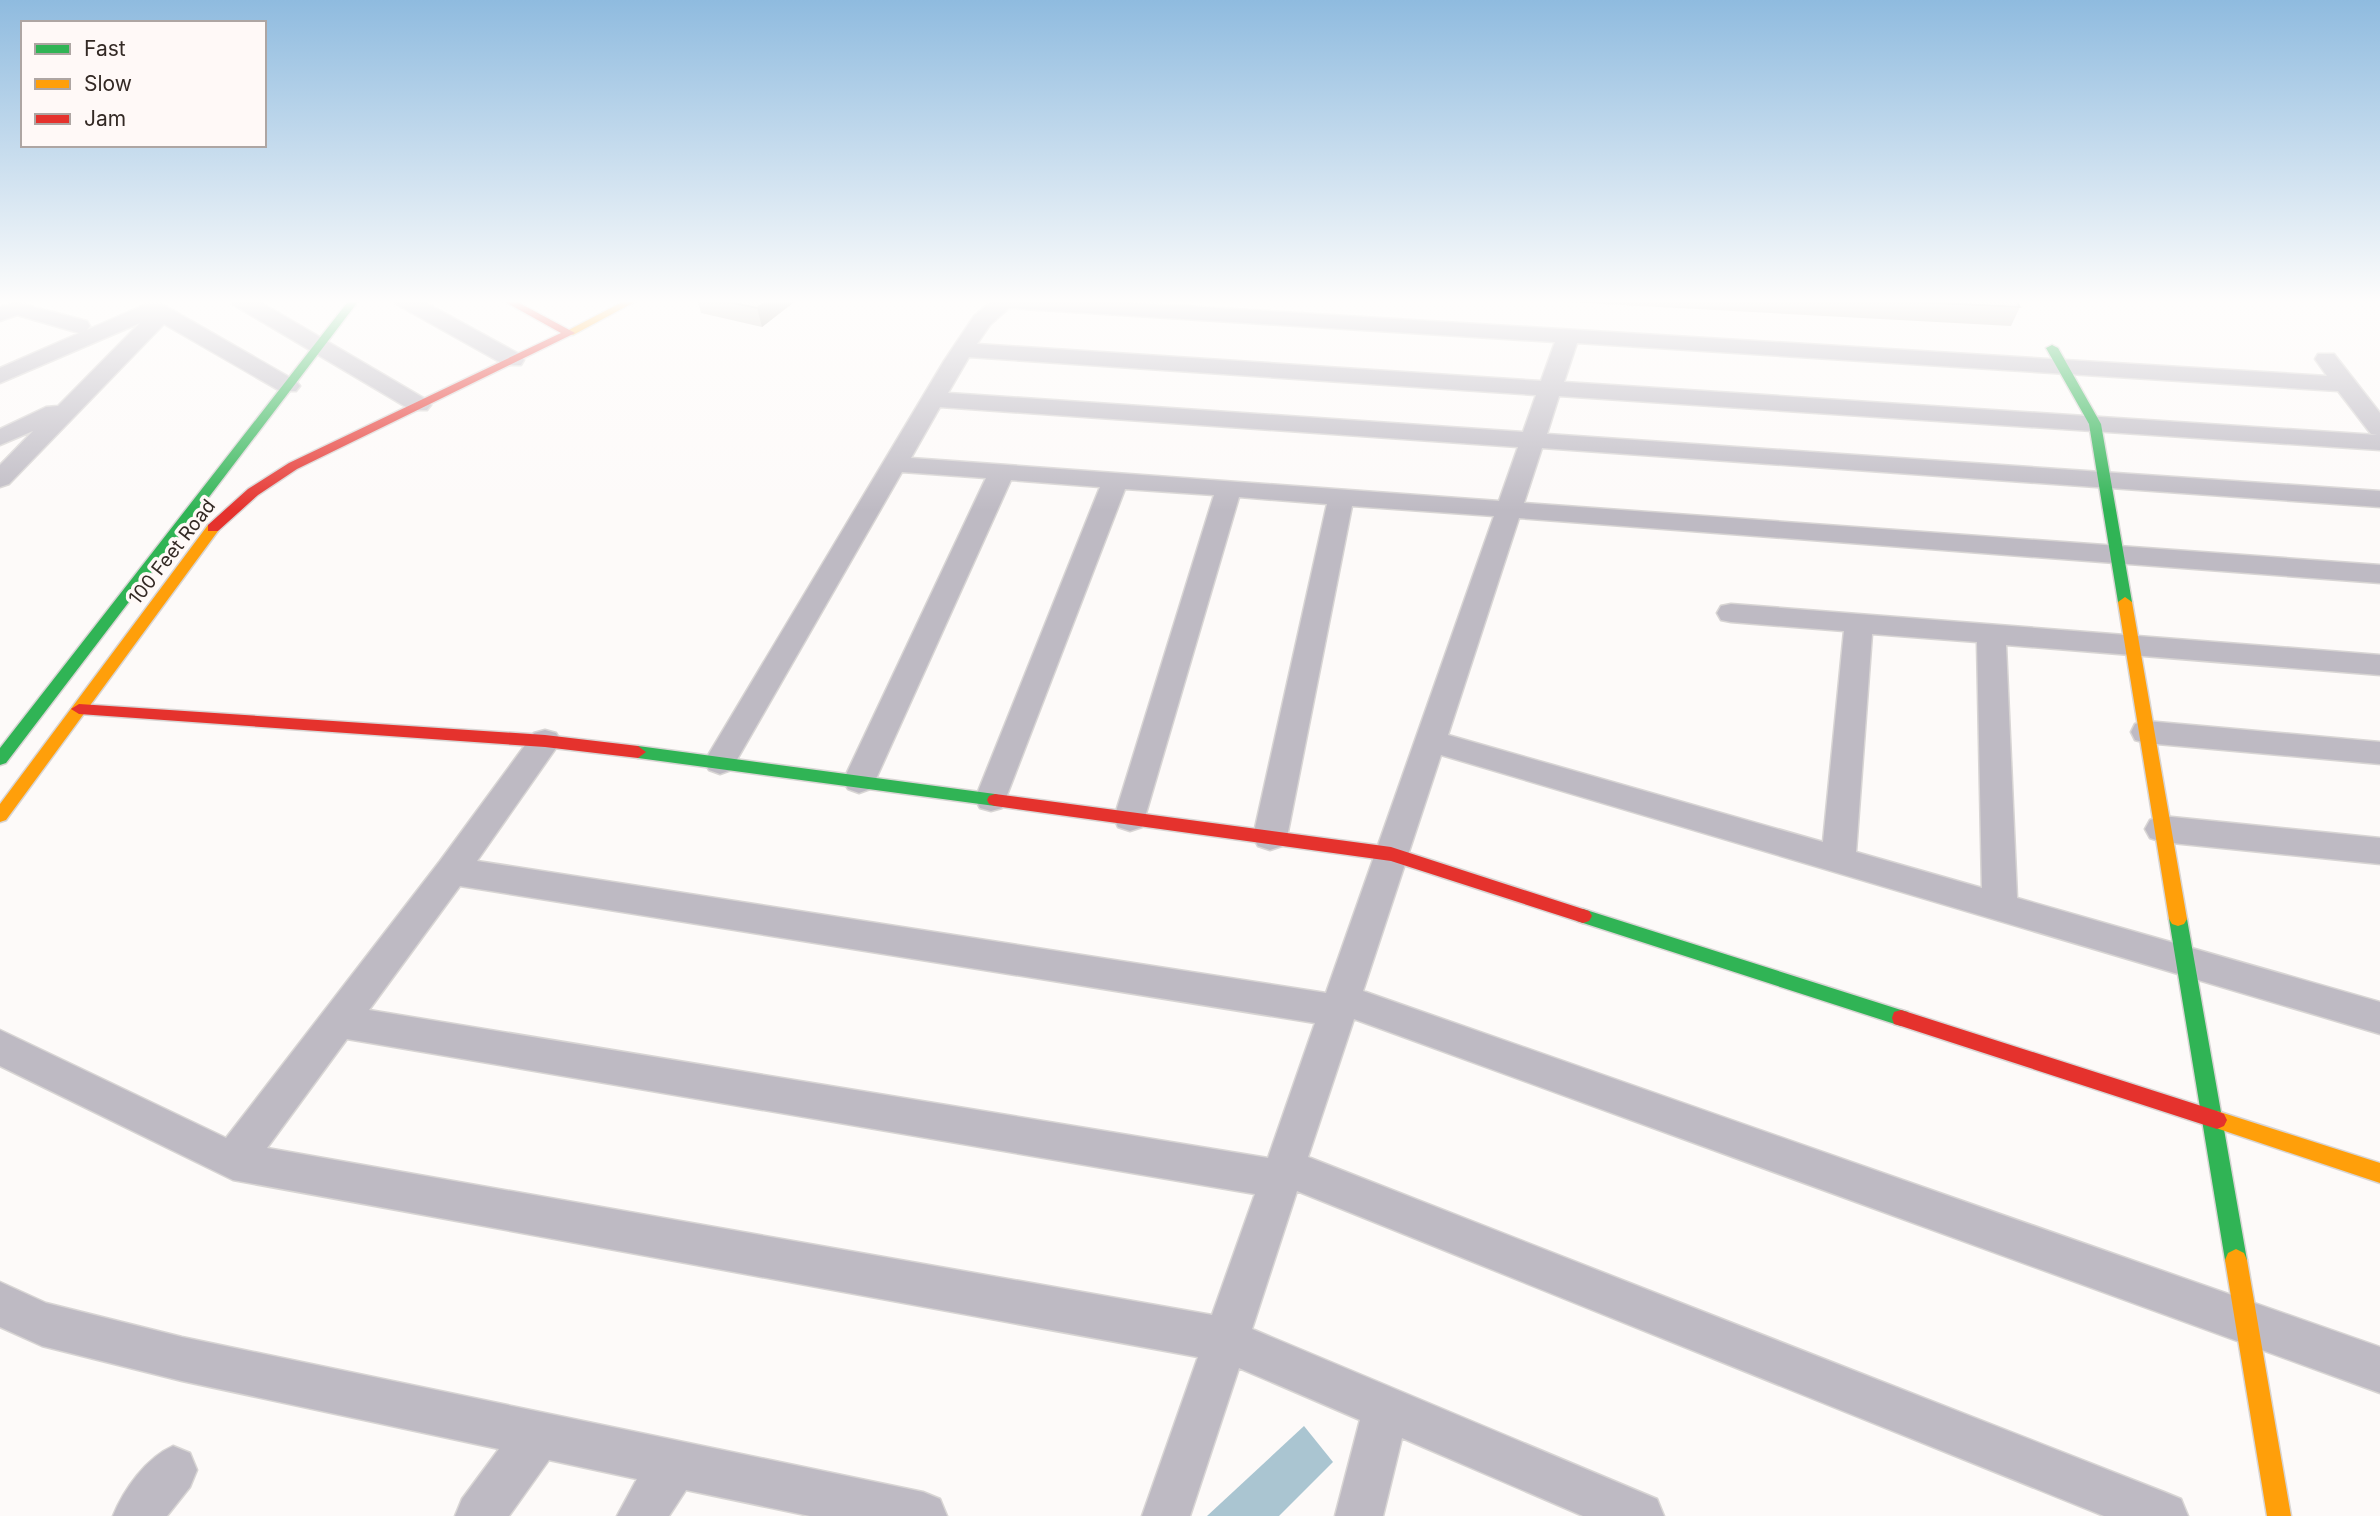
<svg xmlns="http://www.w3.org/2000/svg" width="2380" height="1516" viewBox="0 0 2380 1516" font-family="Inter,sans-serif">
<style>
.water{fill:#aac5d1}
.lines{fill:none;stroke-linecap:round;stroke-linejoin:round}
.street-casing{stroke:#d8d5d4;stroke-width:3}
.fast-casing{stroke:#d8d5d4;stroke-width:3}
.slow-casing{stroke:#d8d5d4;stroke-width:3}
.jam-casing{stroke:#d8d5d4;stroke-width:3}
.street{fill:#bebac3;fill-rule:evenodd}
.fast{fill:#30b455;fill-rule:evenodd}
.slow{fill:#ff9f0a;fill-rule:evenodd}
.jam{fill:#e5322d;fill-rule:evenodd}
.wall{fill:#c3beb9}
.shaded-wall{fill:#9f9b96}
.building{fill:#e3ddd7;stroke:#9f9b96;stroke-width:2}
.labels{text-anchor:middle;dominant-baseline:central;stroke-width:7;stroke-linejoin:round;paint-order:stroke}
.street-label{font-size:19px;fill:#342a25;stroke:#fff9f7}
</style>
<rect width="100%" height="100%" fill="#fdfaf9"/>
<path class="water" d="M1304 1426 1333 1462 1279 1516H1207Z"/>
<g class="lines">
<defs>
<path id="street" d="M229 299H255L427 400 431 405 427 410H411L232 304Z
M393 299H419L521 355 524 360 521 365H505L396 304Z
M994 299H1070L2327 376 2315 359 2318 354H2334L2380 413V450L1559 396 1547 434 2380 491V507L1542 448 1524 503 2380 565V583L1519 518 1448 735 1823 842 1844 631 1731 622 1721 620 1717 613 1721 606 1731 604 2380 655V675L2006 645 2017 898 2380 1002V1034L1441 755 1363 991 2380 1347V1393L1354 1019 1308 1157 2164 1492 2181 1499 2188 1516H2104L1297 1191 1252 1329 1657 1499 1664 1516H1583L1402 1438 1383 1516H1335L1360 1420 1239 1368 1190 1516H1142L1198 1357 233 1180 0 1066V1030L226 1138 440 861 534 733 545 730 556 733 561 741 477 861 1326 993 1494 516 1352 506 1287 837 1282 846 1270 850 1258 846 1253 837 1327 504 1239 497 1142 827 1130 831 1118 827 1114 818 1214 495 1125 489 1002 808 991 811 980 808 975 799 1100 487 1011 480 875 781 870 789 859 793 848 789 843 781 986 478 902 472 731 770 720 774 709 770 704 762 944 361 974 316ZM1009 308 1555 342 1541 381 977 344 990 325ZM1577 343 2338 391 2371 434 2377 435 1564 382ZM969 357 1536 395 1523 432 948 393ZM940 407 1518 447 1499 501 911 458ZM1872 634 1977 642 1982 888 1856 852ZM460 886 1315 1023 1268 1158 369 1010ZM347 1039 1255 1194 1212 1315 267 1148Z
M15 302 87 321 90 326 87 330 146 304H162L296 381 300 386 296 391H280L164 324 9 484 0 487V465L33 431 0 445V429L46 407 58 406 140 323 0 383V368L84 331 79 333 17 315 0 321V307Z
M2146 721 2380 742V764L2146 743 2135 740 2131 732 2135 724Z
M2162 816 2380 838V864L2162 842 2150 838 2145 829 2150 820Z
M0 1282 46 1303 182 1337 923 1492 940 1499 947 1516H810L686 1490 669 1516H617L637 1479 549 1460 509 1516H455L462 1499 499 1449 182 1381 42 1346 0 1327Z
M173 1446 190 1453 197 1470 190 1487 167 1516H113C124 1489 146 1458 173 1446Z"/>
<path id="fast" d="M350 299H360L6 763 0 765V748Z
M2052 345 2058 348 2101 424 2132 602 2130 605H2120L2118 602 2089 424 2046 348Z
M638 746 995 794 1001 796 1003 800 1001 804 995 806 638 758 630 752Z
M1583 909 1901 1010 1908 1012 1910 1018 1908 1024 1901 1026 1577 921 1574 916 1577 911Z
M2178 912 2184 914 2187 919 2247 1260 2244 1267 2236 1271 2228 1267 2225 1260 2169 919 2172 914Z"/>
<path id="slow" d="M628 299H640L573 335 563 333Z
M213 524 218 525V531L6 820 0 822V804L208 525Z
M2125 597 2132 602 2187 919 2184 924 2178 926 2172 924 2169 919 2118 602Z
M2217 1111 2380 1163V1183L2210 1126 2207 1120 2210 1114Z
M2236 1249 2244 1253 2247 1260 2291 1516H2267L2225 1260 2228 1253Z"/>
<path id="jam" d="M500 299H512L575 333 297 469 258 495 218 531H208V525L248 489 289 463 561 333Z
M79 704 545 735 638 746 646 752 638 758 545 747 79 714 71 709Z
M995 794 1391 847 1589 911 1592 916 1589 921 1583 923 1391 861 995 806 989 804 987 800 989 796Z
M1901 1010 2217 1111 2224 1114 2227 1120 2224 1126 2217 1129 1901 1026 1894 1024 1892 1018 1894 1012Z"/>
</defs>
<use href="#street" class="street-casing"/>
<use href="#fast" class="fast-casing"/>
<use href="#slow" class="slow-casing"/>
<use href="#jam" class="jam-casing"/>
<use href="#street" class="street"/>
<use href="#fast" class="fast"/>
<use href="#slow" class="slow"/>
<use href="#jam" class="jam"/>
</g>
<path class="wall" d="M697 299H798L762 327 701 313Z
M1510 299H2015L2020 307 2011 326Z"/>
<path class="shaded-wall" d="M770 299H798L762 327 757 308Z"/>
<path class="building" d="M715 299H770L757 308Z
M1857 299H2015L2020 307Z"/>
<linearGradient id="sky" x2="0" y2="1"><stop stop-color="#8fbbdf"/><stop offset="0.59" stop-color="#fefdfc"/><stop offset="1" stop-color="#fefdfc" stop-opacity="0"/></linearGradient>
<rect width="2380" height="511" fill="url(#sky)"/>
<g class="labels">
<g class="street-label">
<text transform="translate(172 552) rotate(-52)">100 Feet Road</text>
</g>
</g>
<rect x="21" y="21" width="245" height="126" fill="#fff9f7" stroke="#aea6a3" stroke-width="2"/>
<rect x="35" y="44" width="35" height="10" fill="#30b455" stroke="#aea6a3" stroke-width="2"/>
<text x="84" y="56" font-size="21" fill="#342a25">Fast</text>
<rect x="35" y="79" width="35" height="10" fill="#ff9f0a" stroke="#aea6a3" stroke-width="2"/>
<text x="84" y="91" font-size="21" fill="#342a25">Slow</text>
<rect x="35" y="114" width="35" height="10" fill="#e5322d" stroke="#aea6a3" stroke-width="2"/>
<text x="84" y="126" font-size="21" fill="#342a25">Jam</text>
</svg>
